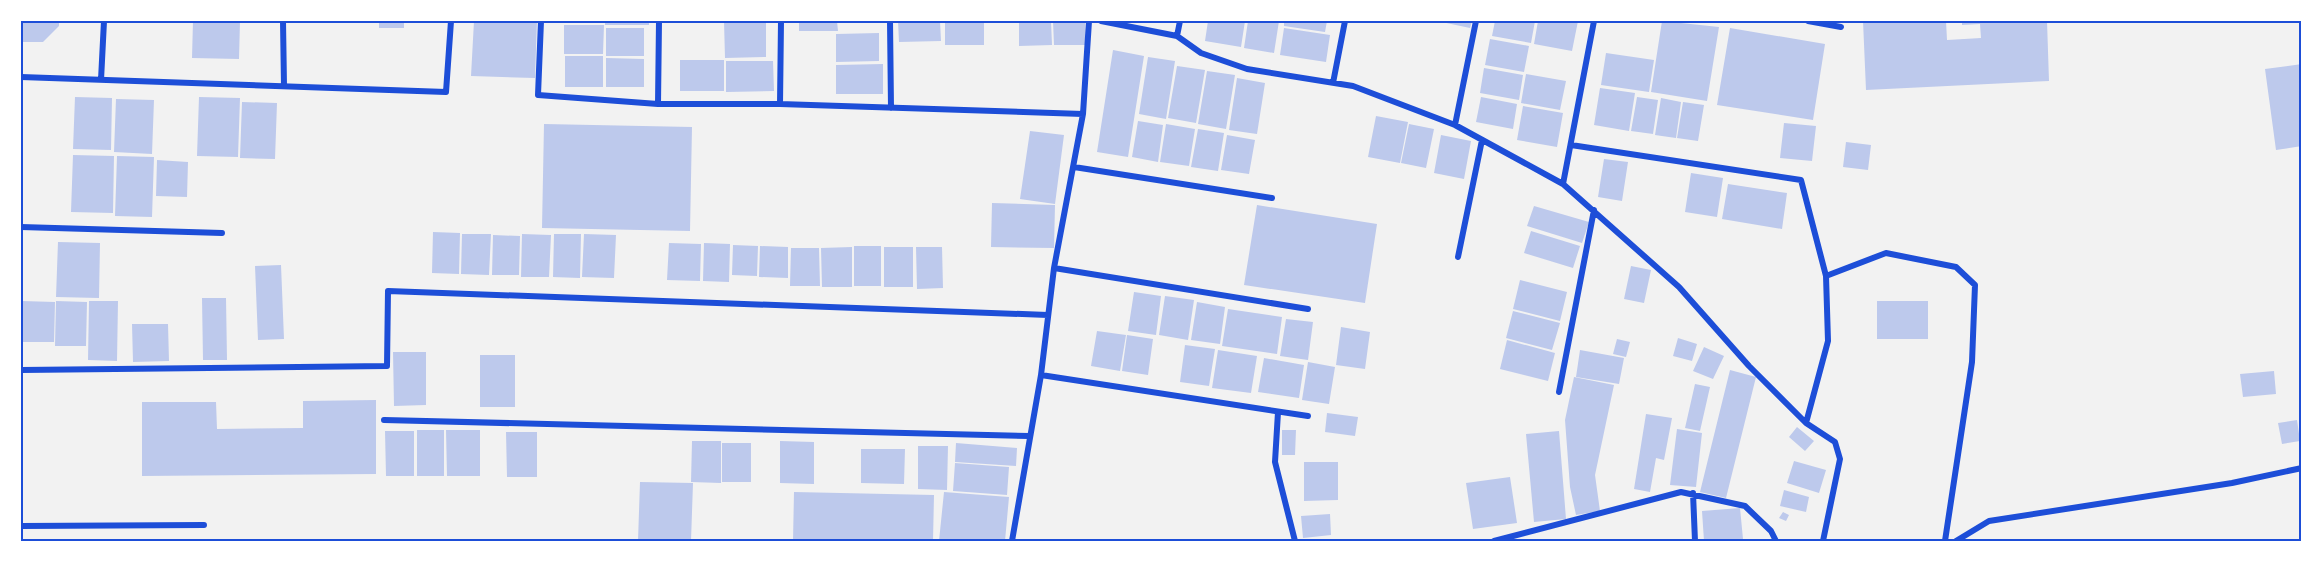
<svg xmlns="http://www.w3.org/2000/svg" width="2323" height="562" viewBox="0 0 2323 562" font-family="'DejaVu Sans',sans-serif">
<style>
.building{fill:#bdc9ec}
.lines{fill:none;stroke-linecap:round;stroke-linejoin:round}
.minor{stroke:#1d4ed8;stroke-width:6}
.neatline{fill:none;stroke:#1d4ed8;stroke-width:2}
</style>
<rect width="100%" height="100%" fill="#f2f2f2"/>
<path class="building" d="M21 21H59V26L43 42H21Z
M193 21H240L239 59 192 58Z
M379 21H404V28H379Z
M474 21H537L535 78 471 76Z
M605 21H649V25H605Z
M724 21H766V57L725 58Z
M799 21H837L838 31H799Z
M898 21H940L941 41 899 42Z
M945 21H984V45H945Z
M1019 21H1051L1052 45 1019 46Z
M1053 21H1085V45H1054Z
M1208 21H1245L1241 47 1205 41Z
M1248 21H1279L1274 53 1244 48Z
M1284 21H1327L1325 32 1284 26Z
M1437 21H1472L1470 28Z
M1495 21H1535L1531 43 1492 36Z
M1538 21H1578L1572 51 1534 44Z
M1662 21 1719 27 1707 101 1651 92Z
M1863 21H1946L1947 40 1981 38 1980 24 1962 25V21H2047L2049 81 1866 90Z
M564 25H604L603 54H564Z
M606 28H644V56H606Z
M1284 28 1330 35 1326 62 1280 55Z
M1730 28 1825 44 1813 120 1717 105Z
M879 33V61L836 62V34Z
M1490 39 1529 46 1524 72 1485 65Z
M1113 50 1144 56 1128 157 1097 152Z
M1606 53 1654 60 1649 92 1601 85Z
M565 56H603V87H565Z
M1148 57 1175 61 1166 119 1139 114Z
M606 58 644 59V87H606Z
M680 60H724V91H680Z
M726 61H773L774 91 726 92Z
M883 64V94H836V65Z
M2302 64V146L2276 150 2265 69Z
M1177 66 1205 70 1196 123 1168 118Z
M1484 68 1523 75 1519 100 1480 93Z
M1207 71 1235 75 1226 129 1198 124Z
M1526 74 1566 81 1560 110 1521 103Z
M1237 78 1265 83 1257 134 1229 130Z
M1600 88 1635 93 1629 131 1594 125Z
M75 97 112 98 111 150 73 149Z
M199 97 240 98 238 157 197 156Z
M1481 97 1517 104 1513 129 1476 122Z
M1637 97 1658 100 1653 134 1631 131Z
M1661 98 1681 102 1676 138 1655 135Z
M116 99 154 100 152 154 114 152Z
M242 102 277 103 275 159 240 158Z
M1683 102 1704 105 1698 141 1677 138Z
M1523 106 1563 113 1557 147 1517 140Z
M1376 116 1408 122 1400 163 1368 157Z
M1138 121 1163 125 1158 162 1132 157Z
M1784 123 1816 126 1812 161 1780 158Z
M544 124 692 127 690 231 542 228Z
M1166 124 1195 129 1189 166 1160 162Z
M1409 124 1434 129 1426 168 1401 163Z
M1198 129 1224 133 1218 171 1191 167Z
M1030 131 1064 135 1055 204 1020 199Z
M1227 135 1255 140 1249 174 1221 170Z
M1441 135 1471 141 1464 179 1434 173Z
M1846 142 1871 145 1868 170 1843 167Z
M73 155 114 156 113 213 71 212Z
M117 156 154 157 152 217 115 216Z
M1604 159 1628 162 1622 201 1598 197Z
M157 160 188 162 187 197 156 196Z
M1691 173 1723 178 1717 217 1685 212Z
M1728 184 1787 193 1782 229 1722 219Z
M992 203 1055 205 1054 248 991 247Z
M1257 205 1377 224 1365 303 1244 285Z
M1534 206 1589 222 1582 243 1527 226Z
M1531 231 1580 246 1573 268 1524 253Z
M433 232 460 233 459 274 432 273Z
M462 234H491L489 275 461 274Z
M522 234 551 235 549 277H521Z
M554 234H581L580 278 553 277Z
M584 234 616 235 614 278 582 277Z
M493 235 520 236 519 275H492Z
M58 242 100 243 99 298 56 297Z
M669 243 701 244 700 281 667 280Z
M704 243 730 244 729 282 703 281Z
M733 245 758 246 757 276 732 275Z
M760 246 788 247V278L759 277Z
M854 246H881V286H854Z
M852 247V287H822L821 248Z
M884 247H913V287H884Z
M916 247H942L943 288 917 289Z
M791 248H819L820 286H790Z
M281 265 284 339 258 340 255 266Z
M1631 266 1651 270 1644 303 1624 299Z
M1520 280 1567 292 1560 321 1513 309Z
M1134 292 1161 296 1156 335 1128 331Z
M1165 296 1194 300 1188 340 1159 335Z
M202 298H226L227 360H203Z
M22 301 55 302 54 342H22Z
M56 301 87 302 86 346H55Z
M89 301H118L117 361 88 360Z
M1877 301H1928V339H1877Z
M1197 302 1225 307 1220 344 1191 340Z
M1228 309 1282 317 1277 354 1222 346Z
M1513 311 1560 323 1552 350 1506 338Z
M1286 319 1313 322 1308 360 1280 356Z
M132 324H168L169 361 133 362Z
M1341 327 1370 332 1365 369 1336 365Z
M1097 331 1126 335 1120 371 1091 366Z
M1127 335 1153 339 1148 375 1122 371Z
M1678 338 1697 344 1692 361 1673 356Z
M1617 339 1630 342 1626 357 1613 354Z
M1507 340 1555 353 1548 381 1500 369Z
M1185 345 1215 349 1209 386 1180 382Z
M1704 347 1724 356 1713 379 1693 371Z
M1218 350 1257 356 1251 393 1212 388Z
M1580 350 1624 358 1619 384 1576 377Z
M393 352H426V405L394 406Z
M480 355H515V407H480Z
M1264 358 1304 365 1299 398 1258 392Z
M1308 362 1335 367 1329 404 1302 400Z
M1730 370 1756 377 1726 498 1700 492Z
M2274 371 2276 394 2243 397 2240 374Z
M1574 377 1614 385 1595 475 1600 511 1576 515 1570 487 1565 420Z
M1695 384 1710 387 1700 431 1685 428Z
M376 400V474L142 476V402H216L217 429 303 428V401Z
M1327 413 1358 417 1355 436 1325 432Z
M1646 414 1672 418 1664 460 1656 458 1650 492 1634 489Z
M2297 420 2300 441 2282 444 2278 423Z
M1797 427 1814 441 1805 451 1789 437Z
M1677 429 1702 433 1696 487 1670 485Z
M417 430H444V476H417Z
M446 430H480V476H447Z
M1282 430H1296L1295 455H1282Z
M385 431H414V476H386Z
M1559 431 1566 519 1534 522 1526 434Z
M506 432H537V477H507Z
M692 441H721V483L691 482Z
M780 441 814 442V484L780 483Z
M722 443H751V482H722Z
M956 443 1017 448 1016 466 955 462Z
M918 446H948L947 490 918 489Z
M861 449H905L904 484 861 483Z
M1794 461 1826 470 1819 493 1787 483Z
M1304 462H1338V500L1304 501Z
M955 463 1009 467 1007 495 953 491Z
M1510 477 1517 523 1473 529 1466 483Z
M640 482 693 483 691 541H638Z
M1784 490 1809 497 1806 512 1780 506Z
M794 492 934 495 933 541H793Z
M944 492 1009 497 1005 541H939Z
M1740 508 1743 539 1704 541 1702 511Z
M1783 512 1789 515 1786 521 1779 518Z
M1330 514 1331 535 1303 538 1301 516Z"/>
<g class="lines">
<path class="minor" d="M283 21 284 86
M541 21 538 95 658 104H780L1083 114
M890 21 891 108
M1101 21 1177 36 1201 53 1247 69 1353 86 1455 125 1563 184 1594 21
M1808 21 1841 27
M1177 36 1180 21
M21 77 446 92 451 21
M101 80 104 21
M1333 83 1345 21
M658 104 659 21
M780 104 781 21
M1455 125 1476 21
M1571 145 1801 180 1826 276 1828 341 1806 423
M1074 167 1272 198
M1563 184 1679 287 1749 366 1806 423 1835 442 1840 459 1823 541
M21 227 222 233
M1458 257 1482 140
M1054 268 1308 309
M1826 276 1886 253 1956 267 1975 285 1972 362 1945 541
M21 370 387 366 388 291 1048 315
M1041 375 1308 416
M1559 392 1594 210
M1278 412 1275 462 1295 541
M384 420 1029 436
M1693 493 1695 541
M21 526 204 525
M1012 541 1041 375 1054 268 1083 114 1089 21
M1494 541 1681 492 1745 506 1771 531 1776 541
M1956 541 1989 521 2232 483 2302 468"/>
</g>
<rect width="2323" height="562" fill="none" stroke="#ffffff" stroke-width="45"/>
<rect x="22" y="22" width="2278" height="518" class="neatline"/>
</svg>
